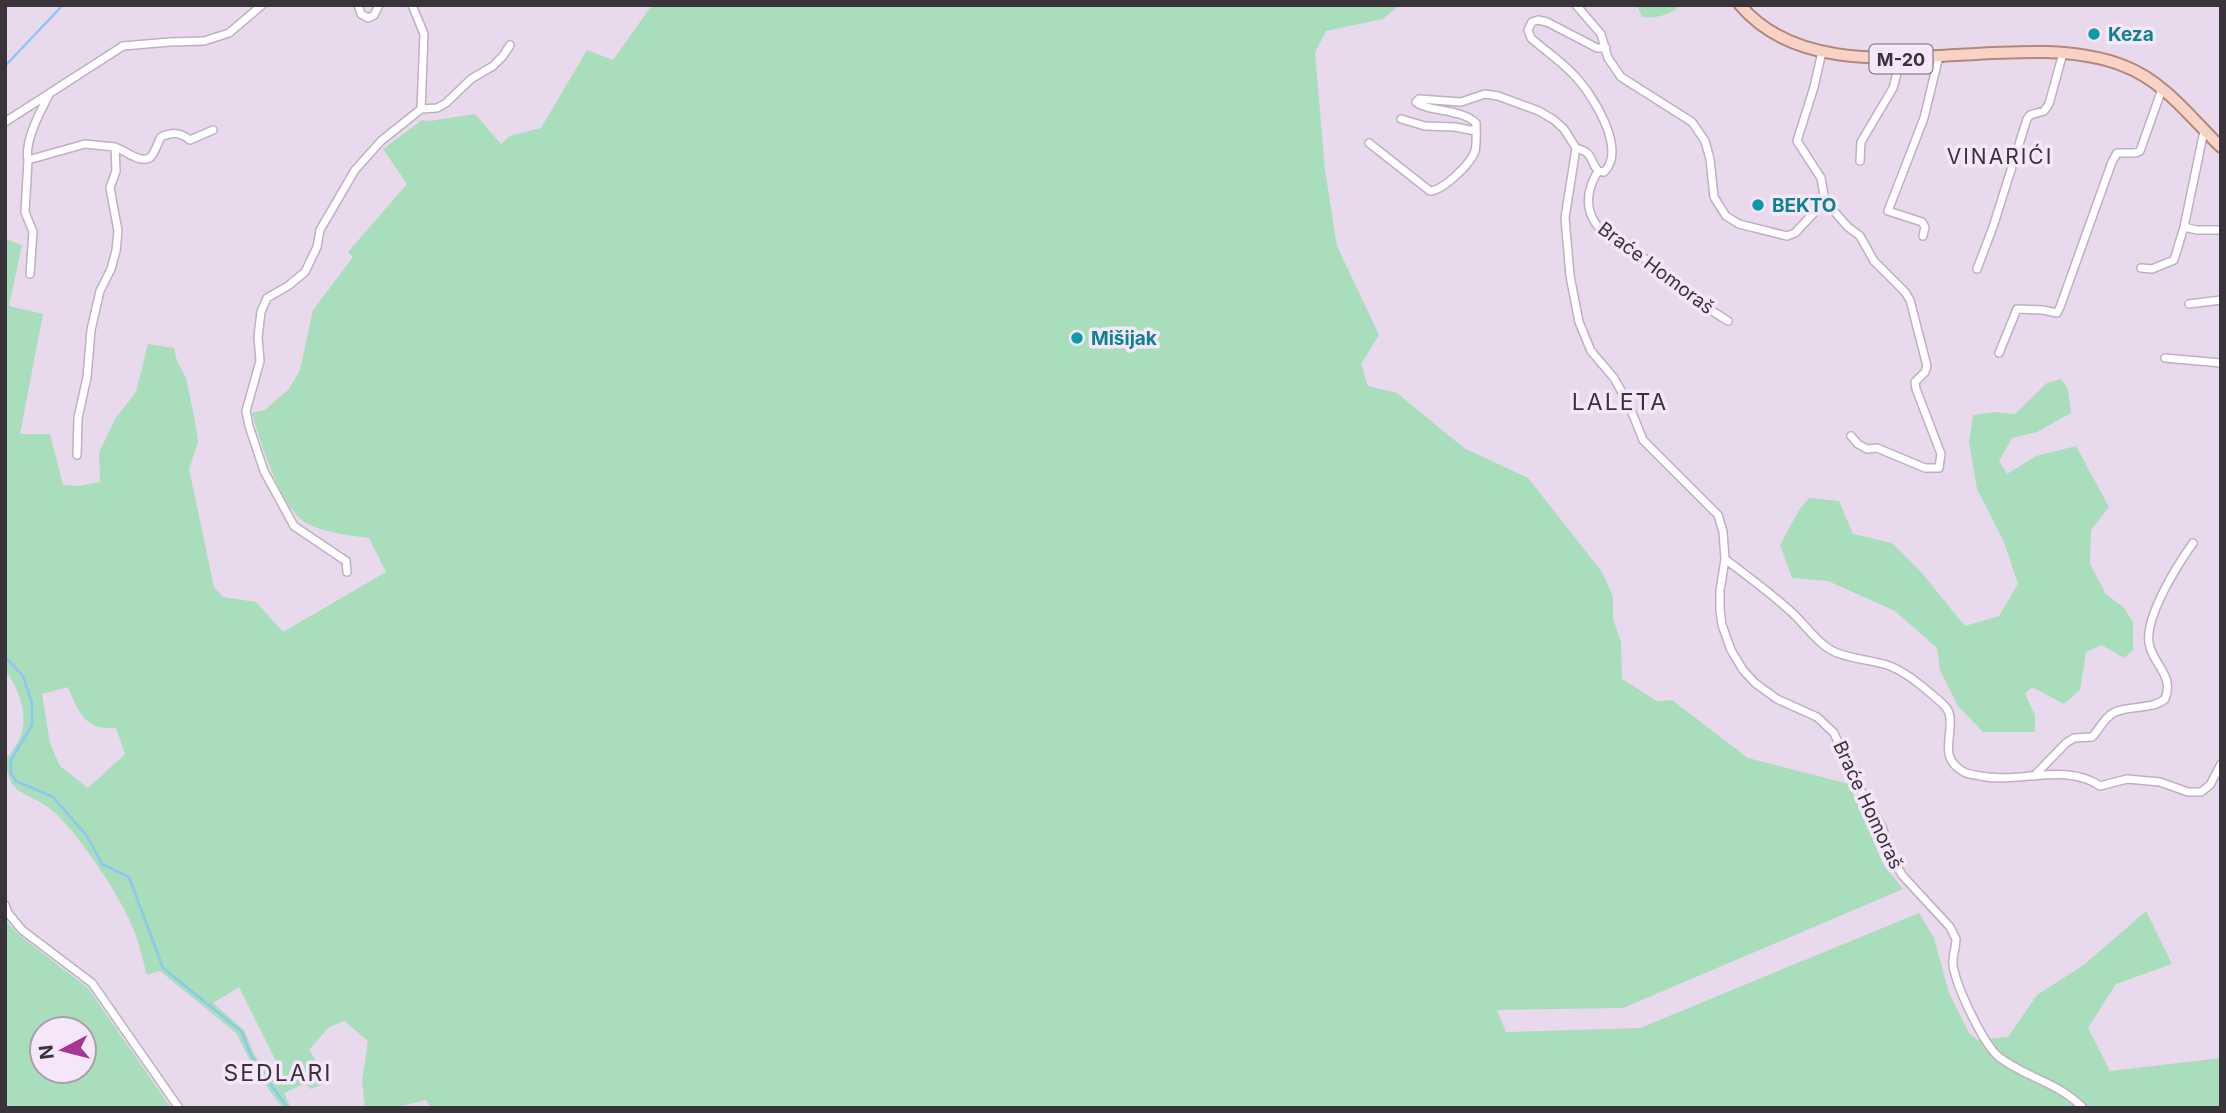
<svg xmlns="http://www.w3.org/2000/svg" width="2226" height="1113" viewBox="0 0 2226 1113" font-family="Inter,sans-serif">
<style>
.green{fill:#a9debd;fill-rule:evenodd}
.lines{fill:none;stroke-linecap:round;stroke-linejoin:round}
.stream{stroke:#8cc7f1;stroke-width:2.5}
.minor-casing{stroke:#beb0c2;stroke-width:10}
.primary-casing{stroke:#b3887c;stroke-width:14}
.minor{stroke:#fff;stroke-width:7}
.primary{stroke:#f8d3c5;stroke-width:10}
.culture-dot{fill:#0f9aa8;stroke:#f5e7f9;stroke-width:2.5}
.labels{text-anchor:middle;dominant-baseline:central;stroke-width:7;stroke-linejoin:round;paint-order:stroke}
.shield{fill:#f5e7f9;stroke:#716973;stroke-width:2}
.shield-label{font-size:18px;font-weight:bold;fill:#39333a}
.culture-label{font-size:19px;font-weight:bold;fill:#0d838f;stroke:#f5e7f9;text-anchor:start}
.street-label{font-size:19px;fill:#39333a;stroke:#f5e7f9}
.neighbourhood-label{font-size:21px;letter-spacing:2px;fill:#39333a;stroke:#f5e7f9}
.quarter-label{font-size:23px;letter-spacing:2px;fill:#39333a;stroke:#f5e7f9}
</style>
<rect width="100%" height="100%" fill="#e8d9ec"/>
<path class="green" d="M652 5H1397L1396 8 1383 19 1326 31 1315 53 1325 170 1337 246 1379 335 1361 364 1368 386 1397 393 1464 448 1528 478 1602 572 1613 597V619L1621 642 1622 679 1657 701 1672 700 1748 758 1849 784 1883 864 1903 889 1623 1008 1497 1010 1506 1032 1640 1028 1919 913 1934 938 1949 993 1969 1033 1977 1040 2008 1037 2037 995 2085 964 2146 911 2172 964 2116 984 2088 1028 2110 1071 2221 1058V1108H431L426 1100 393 1108H365L362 1080 368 1041 344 1021 329 1027 309 1050 331 1082 310 1089 306 1083 284 1093 291 1108H283L257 1074 236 1033 160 971 147 975C143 961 140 947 135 933 123 900 81 837 55 813 29 789 7 800 6 757L10 755C13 749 19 742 21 735 28 714 19 687 5 671V239L22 245 9 306 43 314 20 434H50L63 485 78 486 100 482 99 453 115 419 136 392 148 344 174 348 177 361 186 378 194 416 198 442 189 469 214 587 223 597 256 602 283 632 386 572 369 538C352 536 315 531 302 520 279 502 260 441 252 413L265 410 289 389 300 370 313 310 353 257 348 252 407 184 383 149 422 120 430 121 475 114 501 144 510 136 541 128 587 50 613 60ZM68 687C78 711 85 731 116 728L125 754 88 788 60 766 50 743 42 694ZM239 987 277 1063 266 1070 254 1054 244 1030 213 1003Z
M1637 5H1680C1672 15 1654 19 1642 17Z
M2061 379 2068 389 2071 413 2037 432 2012 438 1999 461 2007 474 2036 456 2076 446 2109 507 2091 530 2090 564 2106 594 2124 608 2133 622V650L2124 658 2102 645 2086 652 2080 690 2064 704 2032 687 2025 694 2035 715V732H1983L1958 706 1940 670 1937 648 1895 611 1828 581 1792 578 1780 545 1799 510 1809 498 1839 501 1853 534 1892 543 1921 572 1965 626 1999 616 2018 584 2004 542 1977 489 1969 442 1973 415 1996 412 2015 414 2047 383Z
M5 920 20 936 88 988 171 1108H5ZM42 1029H84V1071H42Z"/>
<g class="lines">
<path class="stream" d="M5 66 63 5
M5 657 23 676 32 703V725L11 760V774L16 781 53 797 87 836 102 864 129 877 163 968 242 1032 249 1051 258 1067 288 1108"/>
<defs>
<path id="minor" d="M358 5 361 14 368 18 374 15 379 5
M412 5 424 34 421 109 437 108 446 103 471 79 493 66 503 56 510 45
M1576 5 1601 34 1608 58 1621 77 1692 122 1705 141 1710 159 1714 197 1726 216 1739 224 1787 236 1795 233 1825 201 1821 178 1797 141 1814 87 1822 52
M1606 48H1597L1547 22 1538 20 1532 22 1528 30 1531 38C1544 50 1561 61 1573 74 1591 92 1628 149 1604 172L1598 171C1588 158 1594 153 1576 148L1565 218 1570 276 1579 322 1591 351 1614 378 1629 405 1643 440 1718 515 1723 532 1725 559 1720 591V609L1722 625 1731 650 1743 670 1755 683 1777 699 1817 717 1834 733 1856 782 1882 827 1892 856 1902 875 1950 927 1956 939C1956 947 1952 957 1953 965 1956 986 1983 1044 1999 1057 2026 1078 2058 1082 2083 1108
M50 93C41 110 24 141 28 160L85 144 115 147 116 171 110 188 118 231 116 251 111 269 100 291 91 330 87 377 78 418 77 455
M1401 119 1425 126 1455 127 1475 131
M5 122 123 46 170 42 204 41 229 33 262 5
M1369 143 1430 191C1442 191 1471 164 1475 151 1477 143 1476 131 1476 123 1461 108 1427 112 1416 102L1419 99 1461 102 1485 94 1498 96 1539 111 1554 120 1564 129 1576 148
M115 147C125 150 145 168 153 154 156 149 158 142 161 137 172 132 180 132 190 140L213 130
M28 160 25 212 33 232 30 274
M1860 161 1861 142 1893 88 1901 59
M1598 171C1578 204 1591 227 1621 247 1632 254 1645 257 1655 265 1667 273 1676 284 1687 293 1700 304 1714 312 1728 321
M1825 201 1848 227 1860 236 1874 261 1905 292 1910 300 1927 366 1925 372 1915 382 1916 389 1941 454 1939 468H1925L1877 448 1867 449 1858 444 1851 436
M2184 227 2197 230H2221
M1923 236 1925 227 1922 222 1888 211 1924 118 1939 56
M2141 268 2152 269 2174 260 2184 227 2204 131
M1977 269 1993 227 2027 119 2030 115 2044 111 2049 104 2063 53
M2189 304 2221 300
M1999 353 2017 309 2043 310 2057 313 2060 307 2112 162 2117 153H2135L2140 151 2162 89
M2165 358 2221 363
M1725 559C1746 575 1768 591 1788 609 1804 622 1817 644 1835 652 1851 659 1871 660 1887 665 1905 671 1922 686 1936 698 1943 704 1950 709 1950 719 1952 740 1939 758 1964 772 1968 774 1975 775 1980 776 2019 784 2065 762 2100 786L2127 779 2160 782 2188 792H2201L2210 785 2221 764
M347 572 346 561 294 526 264 471 249 426 246 411 260 361 258 337 261 312 267 298 288 286 305 272 317 247 320 230 355 170 381 141 421 109
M2034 776 2066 743 2074 738 2092 737C2100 729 2104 717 2115 712 2131 705 2152 710 2165 699 2175 675 2152 664 2149 643 2145 616 2178 564 2193 543
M5 905 8 913 22 930 92 983 179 1108"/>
<path id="primary" d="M1740 5C1827 107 2011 21 2124 66 2164 81 2191 118 2221 147"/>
</defs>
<use href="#minor" class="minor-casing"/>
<use href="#primary" class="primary-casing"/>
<use href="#minor" class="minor"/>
<use href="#primary" class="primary"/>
</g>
<g class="culture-dot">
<circle cx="2094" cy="34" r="7"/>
<circle cx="1758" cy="205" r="7"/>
<circle cx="1077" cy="338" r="7"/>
</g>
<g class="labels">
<rect class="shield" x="1869.5" y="44.5" width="63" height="29" rx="5"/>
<g class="shield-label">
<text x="1901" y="59">M-20</text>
</g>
<g class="culture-label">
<text x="2108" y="34">Keza</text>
<text x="1772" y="205">BEKTO</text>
<text x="1091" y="338">Mišijak</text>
</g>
<g class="street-label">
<text transform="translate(1656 268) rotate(37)">Braće Homoraš</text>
<text transform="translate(1868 805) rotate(65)">Braće Homoraš</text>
</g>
<g class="neighbourhood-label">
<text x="2000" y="156">VINARIĆI</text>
</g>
<g class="quarter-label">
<text x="1620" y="402">LALETA</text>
<text x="278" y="1073">SEDLARI</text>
</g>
</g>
<rect width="2226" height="1113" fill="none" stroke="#39333a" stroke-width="14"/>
<g transform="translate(63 1050) rotate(263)"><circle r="33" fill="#f5e7f9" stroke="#aa9fad" stroke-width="2"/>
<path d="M0-5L12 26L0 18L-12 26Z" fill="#a63692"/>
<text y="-10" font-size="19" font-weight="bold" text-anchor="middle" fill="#39333a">N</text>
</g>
</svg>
